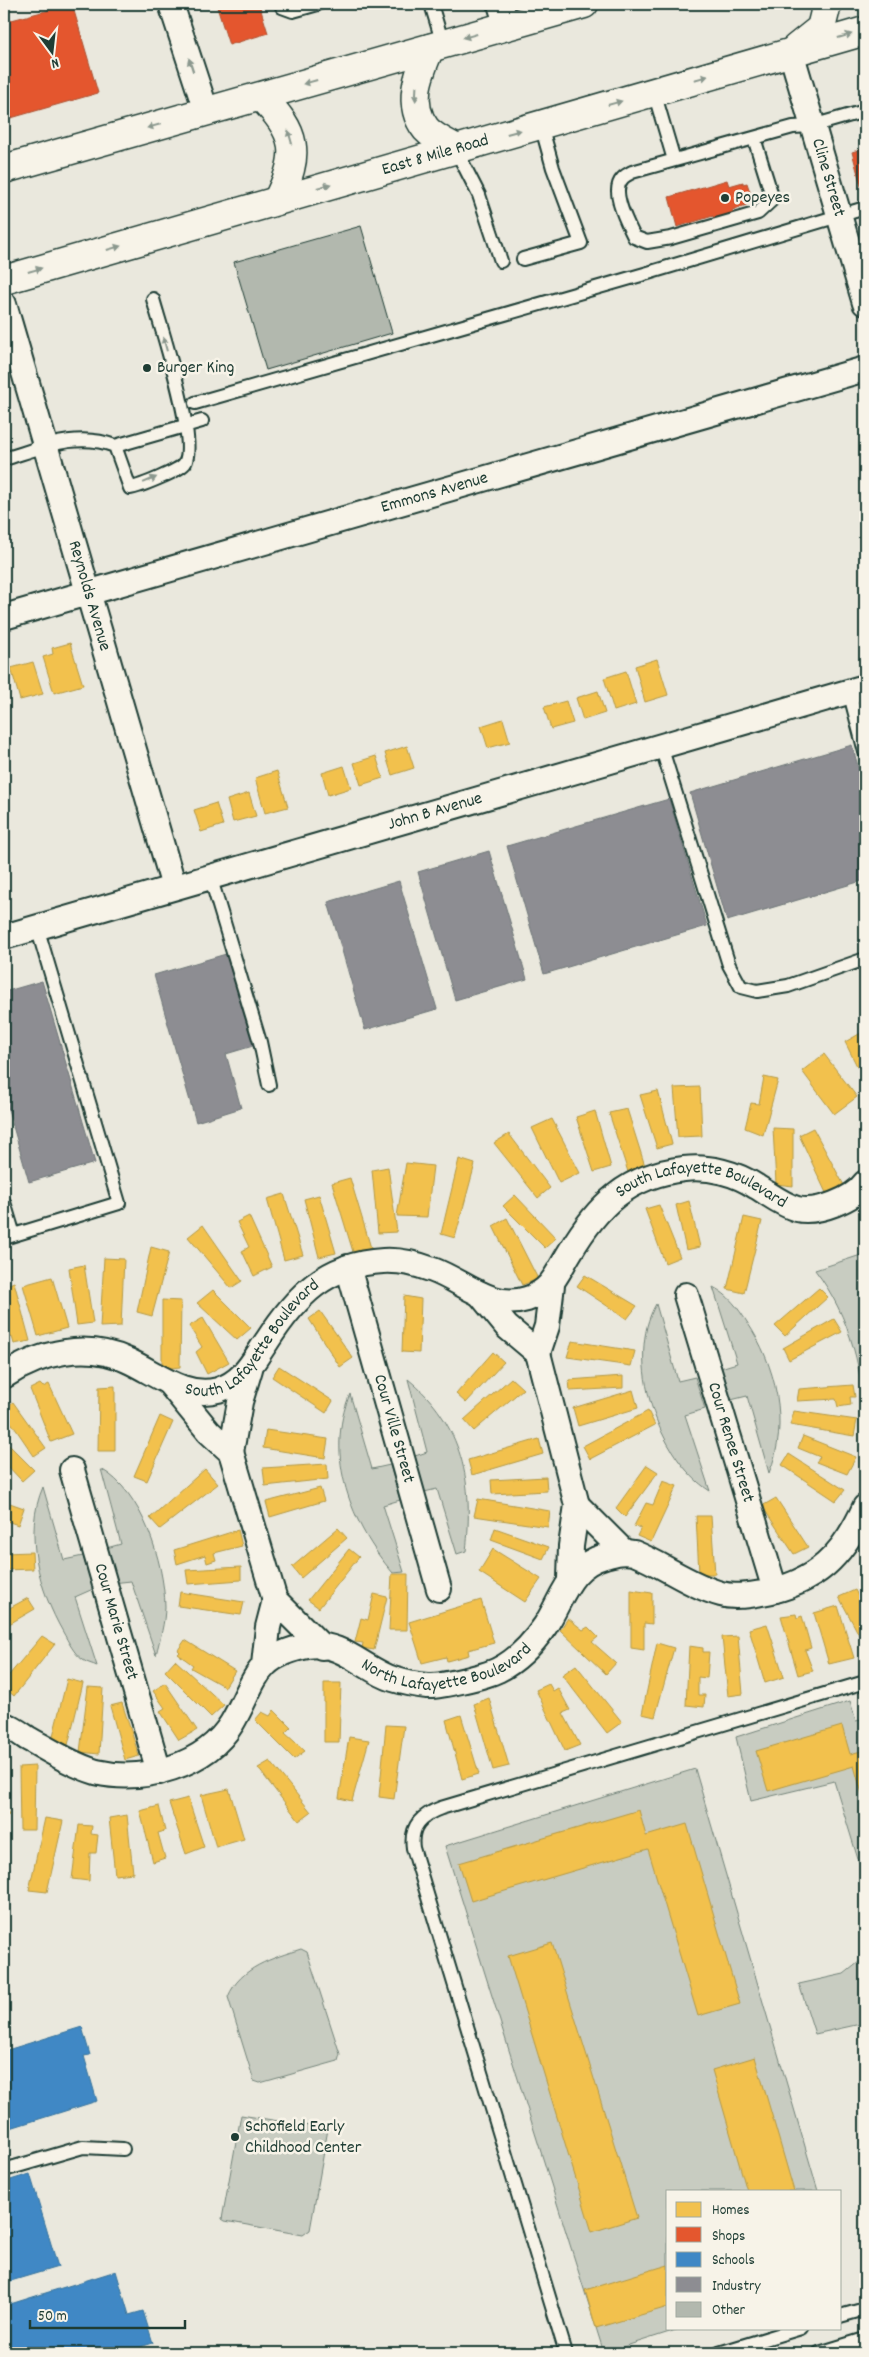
<svg xmlns="http://www.w3.org/2000/svg" width="869" height="2357" viewBox="0 0 869 2357" font-family="Dekko,sans-serif">
<style>
.green{fill:#c8ccc1;stroke:#74847a}
.homes{fill:#f2c14e;stroke:#b39946}
.shops{fill:#e4572e;stroke:#a94f30}
.schools{fill:#3f88c5;stroke:#35729a}
.industry{fill:#8d8d92;stroke:#6c7576}
.building{fill:#b2b8ae;stroke:#1f3d34}
.lines{fill:none;stroke-linecap:round;stroke-linejoin:round}
.lane-casing{stroke:#1f3d34;stroke-width:16}
.street-casing{stroke:#1f3d34;stroke-width:28}
.highway-casing{stroke:#1f3d34;stroke-width:31}
.lane{stroke:#f7f3e8;stroke-width:12}
.street{stroke:#f7f3e8;stroke-width:24}
.highway{stroke:#f7f3e8;stroke-width:28}
.oneway{fill:#8b988e}
.poi-dot{fill:#1f3d34;stroke:#f7f3e8;stroke-width:2}
.labels{text-anchor:middle;dominant-baseline:central;stroke-width:5;stroke-linejoin:round;paint-order:stroke}
.street-label{font-size:18px;fill:#1f3d34;stroke:#f7f3e8}
.poi-label{font-size:18px;fill:#1f3d34;stroke:#f7f3e8;text-anchor:start}
</style>
<rect width="100%" height="100%" fill="#eae8dd"/>
<filter id="ink" filterUnits="userSpaceOnUse"><feTurbulence type="fractalNoise" baseFrequency=".02" numOctaves="2"/><feDisplacementMap in="SourceGraphic" scale="10" xChannelSelector="R" yChannelSelector="G"/><feConvolveMatrix kernelMatrix="1 2 1 2 8 2 1 2 1" color-interpolation-filters="sRGB"/></filter>
<g filter="url(#ink)">
<path class="green" d="M864 1254 865 1432C864 1374 851 1317 815 1270Z
M713 1287C729 1295 738 1308 747 1322 776 1365 790 1424 769 1473L747 1396 727 1401 717 1369 737 1363Z
M656 1304 678 1381 695 1377 705 1409 685 1415 710 1491C658 1458 624 1359 656 1304Z
M408 1379C463 1424 474 1484 466 1551L457 1554 437 1489 420 1493 409 1458 427 1452Z
M350 1394 372 1469 390 1465 400 1500 383 1505 404 1572 393 1573C351 1525 324 1455 350 1394Z
M101 1469C142 1491 164 1562 165 1606 165 1623 160 1638 156 1655L131 1581 112 1583 103 1549 121 1544Z
M43 1487 64 1560 83 1556 93 1589 75 1597 97 1666C93 1664 87 1663 83 1660 74 1654 68 1641 63 1632 39 1590 23 1533 43 1487Z
M850 1701 856 1721 865 1719V1882L834 1781 751 1801 736 1737Z
M695 1769 818 2191H668V2328H682L604 2353 445 1846Z
M301 1949 307 1952 340 2054 338 2061 260 2083 254 2081 228 1997C240 1967 273 1958 301 1949Z
M865 1960V2023L815 2034 799 1984 844 1974 859 1962Z
M241 2115 328 2129 310 2230 303 2235 225 2221 222 2219Z"/>
<path class="homes" d="M70 643 83 685 54 693 43 657 53 654 52 648Z
M657 659 668 695 645 702 635 666Z
M33 662 43 694 20 700 11 668Z
M626 671 636 704 614 711 604 678Z
M598 691 605 713 583 720 576 698Z
M566 701 573 723 551 729 544 707Z
M503 719 510 742 488 748 481 726Z
M407 746 414 768 392 775 385 753Z
M376 756 383 778 361 785 354 763Z
M344 766 351 788 328 795 322 773Z
M277 771 288 807 265 813 255 778Z
M249 793 256 816 233 822 227 800Z
M216 803 223 825 201 832 194 810Z
M861 1033 865 1041V1082L845 1042Z
M824 1054 857 1097 834 1114 802 1071Z
M764 1077 778 1080 763 1135 745 1128 751 1103 759 1104Z
M700 1087 702 1136 678 1137 674 1088Z
M658 1091 672 1144 657 1148 640 1095Z
M627 1109 645 1166 628 1172 609 1113Z
M595 1111 611 1167 594 1172 576 1117Z
M552 1119 580 1173 559 1183 532 1128Z
M773 1128 793 1129V1186L776 1184Z
M813 1128 845 1187 827 1195 799 1135Z
M509 1134 550 1188 538 1198 494 1143Z
M459 1159 475 1164 455 1238 441 1234Z
M406 1163 433 1166 427 1217 397 1216Z
M388 1167 397 1232 378 1233 372 1170Z
M350 1178 371 1248 354 1255 332 1183Z
M284 1194 303 1255 284 1260 267 1199Z
M319 1195 336 1253 319 1257 304 1199Z
M515 1195 556 1238 545 1248 503 1206Z
M689 1201 700 1247 686 1250 676 1205Z
M659 1205 680 1257 665 1263 645 1209Z
M249 1216 272 1267 254 1276 242 1251 249 1247 237 1222Z
M744 1217 762 1221 744 1293 727 1289Z
M507 1218 538 1279 522 1285 493 1226Z
M203 1225 242 1281 231 1288 188 1237Z
M151 1247 169 1252 152 1316 137 1312Z
M104 1258 124 1259 121 1326 100 1327Z
M84 1265 93 1323 77 1325 69 1268Z
M585 1275 637 1306 627 1319 577 1286Z
M52 1277 67 1328 38 1336 23 1285Z
M14 1282 30 1341 14 1344 12 1337 5 1339 4 1335V1286Z
M819 1288 828 1297 785 1336 775 1326Z
M213 1290 251 1328 237 1340 197 1303Z
M404 1296 421 1299 419 1353 402 1352Z
M162 1300 181 1301 180 1367 162 1369Z
M320 1311 353 1358 340 1367 309 1319Z
M203 1318 229 1362 207 1374 196 1352 202 1347 189 1326Z
M834 1319 842 1332 789 1360 783 1348Z
M572 1341 635 1351 631 1366 567 1357Z
M493 1352 504 1362 466 1403 456 1394Z
M279 1366 333 1401 326 1413 272 1377Z
M623 1376V1388L570 1391 569 1380Z
M511 1378 523 1389 474 1431 464 1420Z
M40 1384 43 1387 49 1384 72 1434 51 1442 30 1389Z
M853 1385 855 1397H850L851 1405 838 1407 836 1399 797 1401 799 1389Z
M115 1386V1451H98L99 1387Z
M633 1390 638 1408 578 1426 573 1408Z
M13 1402 46 1448 34 1456 4 1412V1409Z
M648 1411 655 1425 590 1459 583 1446Z
M794 1411 857 1420 854 1436 790 1425Z
M160 1416 173 1422 147 1481 134 1476Z
M266 1430 328 1439 325 1458 263 1448Z
M803 1436 856 1457 847 1474 816 1462 820 1457 798 1448Z
M539 1439 543 1454 472 1475 468 1460Z
M4 1440 34 1470 22 1481 4 1462Z
M789 1454 845 1490 836 1501 782 1465Z
M327 1464 328 1479 265 1486 263 1468Z
M647 1465 658 1472 625 1517 616 1508Z
M205 1469 218 1484 160 1529 150 1518Z
M546 1477 547 1491 492 1494 491 1480Z
M663 1481 677 1486 651 1542 637 1536 641 1528 634 1526 646 1503 653 1505Z
M320 1488 324 1501 270 1517 266 1502Z
M776 1498 808 1547 794 1554 762 1506Z
M478 1499 550 1511 548 1527 474 1516Z
M4 1501 24 1508 18 1525 4 1520Z
M696 1516H711L715 1574H699Z
M338 1528 347 1538 301 1578 292 1567Z
M495 1528 549 1547 543 1559 491 1540Z
M238 1530 242 1546 214 1553 216 1560 207 1563 205 1555 177 1564 174 1550Z
M349 1549 359 1557 319 1608 308 1600Z
M493 1549 541 1579 525 1602 479 1572Z
M32 1552 33 1569 4 1570V1553Z
M241 1567V1580L188 1584 186 1570Z
M392 1574H408L407 1630H389Z
M631 1590 652 1593V1624L644 1623V1650L631 1648Z
M855 1590 865 1609V1646L839 1597Z
M180 1592 244 1602 241 1615 178 1606Z
M374 1594 387 1597 374 1650 362 1648 363 1643 355 1642 361 1618 368 1620Z
M28 1598 35 1609 4 1627V1611Z
M481 1600 494 1643 468 1650 469 1655 447 1661 446 1657 422 1663 409 1622Z
M838 1606 854 1658 829 1664 814 1613Z
M796 1614 797 1618 802 1616 811 1648 805 1650 813 1671 798 1675 781 1616Z
M568 1618 583 1630 588 1627 598 1637 592 1642 616 1663 606 1674 560 1630Z
M767 1624 784 1677 765 1683 749 1629Z
M42 1636 55 1644 14 1696 4 1687V1681Z
M738 1636 743 1694 728 1696 722 1637Z
M185 1640 235 1671 225 1687 191 1668 193 1665 178 1654 180 1652 178 1650Z
M657 1643 674 1648 655 1717 642 1714Z
M689 1646 703 1648V1652H709L707 1678 698 1677V1695H705L704 1707 686 1705Z
M175 1660 224 1705 211 1717 165 1671Z
M576 1665 622 1722 607 1733 562 1675Z
M67 1679 83 1683 68 1745 52 1740Z
M165 1683 197 1730 179 1740 160 1711 165 1708 153 1691Z
M324 1683H341L339 1742H324Z
M549 1684 553 1691 558 1688 570 1710 563 1713 580 1745 565 1751 536 1690Z
M88 1687 103 1688 99 1754 80 1752Z
M489 1698 509 1766 493 1770 474 1704Z
M122 1703 139 1756 125 1760 110 1706Z
M274 1710 291 1727 285 1733 305 1751 294 1759 255 1720 262 1712 270 1716Z
M461 1715 479 1774 462 1779 446 1720Z
M386 1725 404 1726 394 1799 379 1797Z
M842 1726 850 1754 865 1750V1804L854 1766 768 1791 756 1751Z
M349 1737 369 1740 352 1801 339 1798Z
M270 1761 311 1812 299 1821 258 1768Z
M35 1766 34 1830H20L19 1767Z
M229 1789 244 1839 216 1847 201 1795Z
M188 1798 204 1847 186 1854 169 1803Z
M4 1803 9 1815 4 1817Z
M159 1806 165 1831 158 1833 165 1858 153 1862 140 1811Z
M639 1810 646 1836 687 1824 740 2004 698 2016 648 1849 471 1901 459 1863Z
M127 1815 133 1873 115 1875 109 1818Z
M45 1818 63 1821 47 1892 29 1890Z
M79 1825 92 1826 91 1834 98 1835 96 1853H90L89 1881 72 1879Z
M552 1943 637 2218 592 2232 508 1956Z
M755 2057 794 2191H747L712 2070Z
M668 2265V2307L596 2328 585 2290Z"/>
<path class="shops" d="M72 4 98 93 4 120V22Z
M216 4H259L268 33 229 45Z
M865 148V197H864L852 152Z
M727 180 729 186 743 182V184L747 183 753 201 749 202V204L732 210 733 213 714 219 713 216 677 227 669 197Z"/>
<path class="schools" d="M82 2027 90 2055 84 2056 97 2101 4 2130V2051Z
M30 2174 58 2267 4 2283 8 2296 4 2297V2182Z
M116 2271 129 2315 143 2311 153 2343 121 2353H4V2306Z"/>
<path class="industry" d="M852 745 865 791V880L727 921 690 793Z
M669 799 707 926 544 974 507 846Z
M489 851 527 979 455 1000 418 872Z
M399 881 437 1009 365 1030 328 902Z
M226 954 253 1046 226 1054 241 1108 196 1122 154 975Z
M42 981 95 1163 29 1182 4 1095V992Z"/>
<path class="building" d="M361 226 392 333 266 370 234 262Z"/>
<g class="lines">
<defs>
<path id="lane" d="M281 4 282 7 293 11 318 4
M431 4 443 44
M654 92 674 160
M754 138 773 199 758 213 671 238 647 242 634 237C628 224 610 192 622 179 624 176 629 174 632 172L793 127 812 126 865 111
M455 148 479 195 501 261
M523 259 581 243 553 168 541 125
M195 403 648 273 865 208
M115 446 130 488C139 487 181 470 185 463 198 440 161 328 153 299
M4 459C41 448 77 431 115 446L202 421
M849 691 865 752
M661 746 729 965 741 987 757 991 788 986 865 959
M210 876 260 1042 269 1085
M4 1202 14 1235
M4 1238 119 1203 37 927
M4 2170 83 2147 123 2149
M840 2316 865 2309
M566 2353 413 1848C410 1827 421 1815 441 1808L865 1682
M719 2353 801 2328
M819 2353 865 2339"/>
<g id="street">
<path d="M171 4 206 111"/>
<path d="M500 4 507 26"/>
<path id="s1" d="M791 52 865 303"/>
<path id="s2" d="M4 304 174 887"/>
<path id="s3" d="M4 617 865 369"/>
<path id="s4" d="M4 937 865 687"/>
<path id="s5" d="M348 1267 439 1589"/>
<path d="M480 1294 507 1327 538 1353 577 1505 571 1546 570 1579"/>
<path id="s6" d="M686 1295 775 1590"/>
<path d="M538 1353 547 1326 552 1285"/>
<path id="s7" d="M4 1376C41 1352 87 1341 129 1361 157 1374 186 1399 218 1390 244 1382 253 1361 267 1341 296 1296 326 1264 383 1261 400 1260 417 1264 433 1270 465 1282 491 1310 527 1299 552 1291 557 1273 570 1252 597 1206 628 1175 684 1169 709 1166 736 1173 757 1187 769 1194 783 1205 797 1209 817 1214 854 1199 865 1183"/>
<path d="M169 1383 209 1432 231 1452 275 1600 322 1647"/>
<path d="M231 1452 240 1402 250 1369"/>
<path id="s8" d="M72 1470 159 1772"/>
<path d="M577 1505 623 1551"/>
<path d="M264 1665 268 1627 275 1600"/>
<path id="s9" d="M4 1725C12 1727 20 1733 27 1738 49 1750 72 1765 96 1772 143 1783 206 1766 232 1723 256 1682 253 1656 308 1646 340 1640 365 1670 393 1679 403 1682 416 1685 427 1686 440 1687 486 1676 498 1670 518 1660 532 1645 545 1626 563 1599 568 1566 605 1556 616 1553 623 1551 634 1553 664 1565 689 1585 721 1594 734 1598 749 1595 762 1593 816 1583 843 1556 865 1507"/>
</g>
<g id="highway">
<path d="M430 48C419 73 406 104 426 129 433 137 446 143 455 148"/>
<path d="M796 48 821 28 827 4"/>
<path d="M261 97C297 132 301 154 278 199"/>
<path d="M4 169 584 4"/>
<path id="s10" d="M4 280 865 31"/>
</g>
</defs>
<use href="#lane" class="lane-casing"/>
<use href="#street" class="street-casing"/>
<use href="#highway" class="highway-casing"/>
<use href="#lane" class="lane"/>
<use href="#street" class="street"/>
<use href="#highway" class="highway"/>
</g>
<defs><path id="oneway-solid" d="M-6-.8H1V-3.2L6.5 0L1 3.2V.8H-6Z" transform="scale(1.25)"/></defs>
<g class="oneway">
<use href="#oneway-solid" transform="translate(470 36) rotate(164)"/>
<use href="#oneway-solid" transform="translate(845 36) rotate(-16)"/>
<use href="#oneway-solid" transform="translate(191 65) rotate(-108)"/>
<use href="#oneway-solid" transform="translate(701 78) rotate(-16)"/>
<use href="#oneway-solid" transform="translate(310 82) rotate(164)"/>
<use href="#oneway-solid" transform="translate(416 94) rotate(93)"/>
<use href="#oneway-solid" transform="translate(615 103) rotate(-16)"/>
<use href="#oneway-solid" transform="translate(154 126) rotate(164)"/>
<use href="#oneway-solid" transform="translate(514 132) rotate(-15)"/>
<use href="#oneway-solid" transform="translate(290 137) rotate(-106)"/>
<use href="#oneway-solid" transform="translate(324 186) rotate(-16)"/>
<use href="#oneway-solid" transform="translate(114 248) rotate(-16)"/>
<use href="#oneway-solid" transform="translate(35 270) rotate(-16)"/>
<use href="#oneway-solid" transform="translate(165 344) rotate(-105)"/>
<use href="#oneway-solid" transform="translate(150 480) rotate(-23)"/>
</g>
</g>
<g class="poi-dot">
<circle cx="725" cy="198" r="5"/>
<circle cx="147" cy="368" r="5"/>
<circle cx="235" cy="2137" r="5"/>
</g>
<g class="labels">
<g class="street-label">
<text stroke="none"><textPath href="#s10" startOffset="449">East 8 Mile Road</textPath></text>
<text stroke="none"><textPath href="#s1" startOffset="131">Cline Street</textPath></text>
<text stroke="none"><textPath href="#s3" startOffset="448">Emmons Avenue</textPath></text>
<text stroke="none"><textPath href="#s2" startOffset="304">Reynolds Avenue</textPath></text>
<text stroke="none"><textPath href="#s4" startOffset="449">John B Avenue</textPath></text>
<text stroke="none"><textPath href="#s7" startOffset="830">South Lafayette Boulevard</textPath></text>
<text stroke="none"><textPath href="#s7" startOffset="285">South Lafayette Boulevard</textPath></text>
<text stroke="none"><textPath href="#s5" startOffset="168">Cour Ville Street</textPath></text>
<text stroke="none"><textPath href="#s6" startOffset="154">Cour Renee Street</textPath></text>
<text stroke="none"><textPath href="#s8" startOffset="158">Cour Marie Street</textPath></text>
<text stroke="none"><textPath href="#s9" startOffset="521">North Lafayette Boulevard</textPath></text>
</g>
<g class="poi-label">
<text x="735" y="198">Popeyes</text>
<text x="157" y="368">Burger King</text>
<text x="245" y="2127">Schofield Early<tspan x="245" dy="21">Childhood Center</tspan></text>
</g>
</g>
<rect width="869" height="2357" fill="none" stroke="#f7f3e8" stroke-width="20"/>
<rect x="10" y="10" width="849" height="2337" fill="none" stroke="#1f3d34" stroke-width="2" filter="url(#ink)"/>
<rect x="666" y="2190" width="175" height="140" fill="#f7f3e8" stroke="#a1aaa0"/>
<rect x="676" y="2202" width="25" height="15" fill="#f2c14e" stroke="#a1aaa0"/>
<text x="712" y="2214" font-size="15" fill="#1f3d34">Homes</text>
<rect x="676" y="2227" width="25" height="15" fill="#e4572e" stroke="#a1aaa0"/>
<text x="712" y="2240" font-size="15" fill="#1f3d34">Shops</text>
<rect x="676" y="2252" width="25" height="15" fill="#3f88c5" stroke="#a1aaa0"/>
<text x="712" y="2264" font-size="15" fill="#1f3d34">Schools</text>
<rect x="676" y="2277" width="25" height="15" fill="#8d8d92" stroke="#a1aaa0"/>
<text x="712" y="2290" font-size="15" fill="#1f3d34">Industry</text>
<rect x="676" y="2302" width="25" height="15" fill="#b2b8ae" stroke="#a1aaa0"/>
<text x="712" y="2314" font-size="15" fill="#1f3d34">Other</text>
<g transform="translate(52 52) rotate(165)" stroke="#f7f3e8" stroke-width="4" paint-order="stroke">
<path d="M0-4L9 19L0 12L-9 19Z" fill="#1f3d34"/>
<text y="-8" font-size="14" font-weight="bold" text-anchor="middle" fill="#1f3d34">N</text>
</g>
<path d="M30 2320v8h155v-8" fill="none" stroke="#1f3d34" stroke-width="2.5"/>
<text x="38" y="2320" font-size="15" fill="#1f3d34" stroke="#f7f3e8" stroke-width="4" paint-order="stroke">50 m</text>
</svg>
